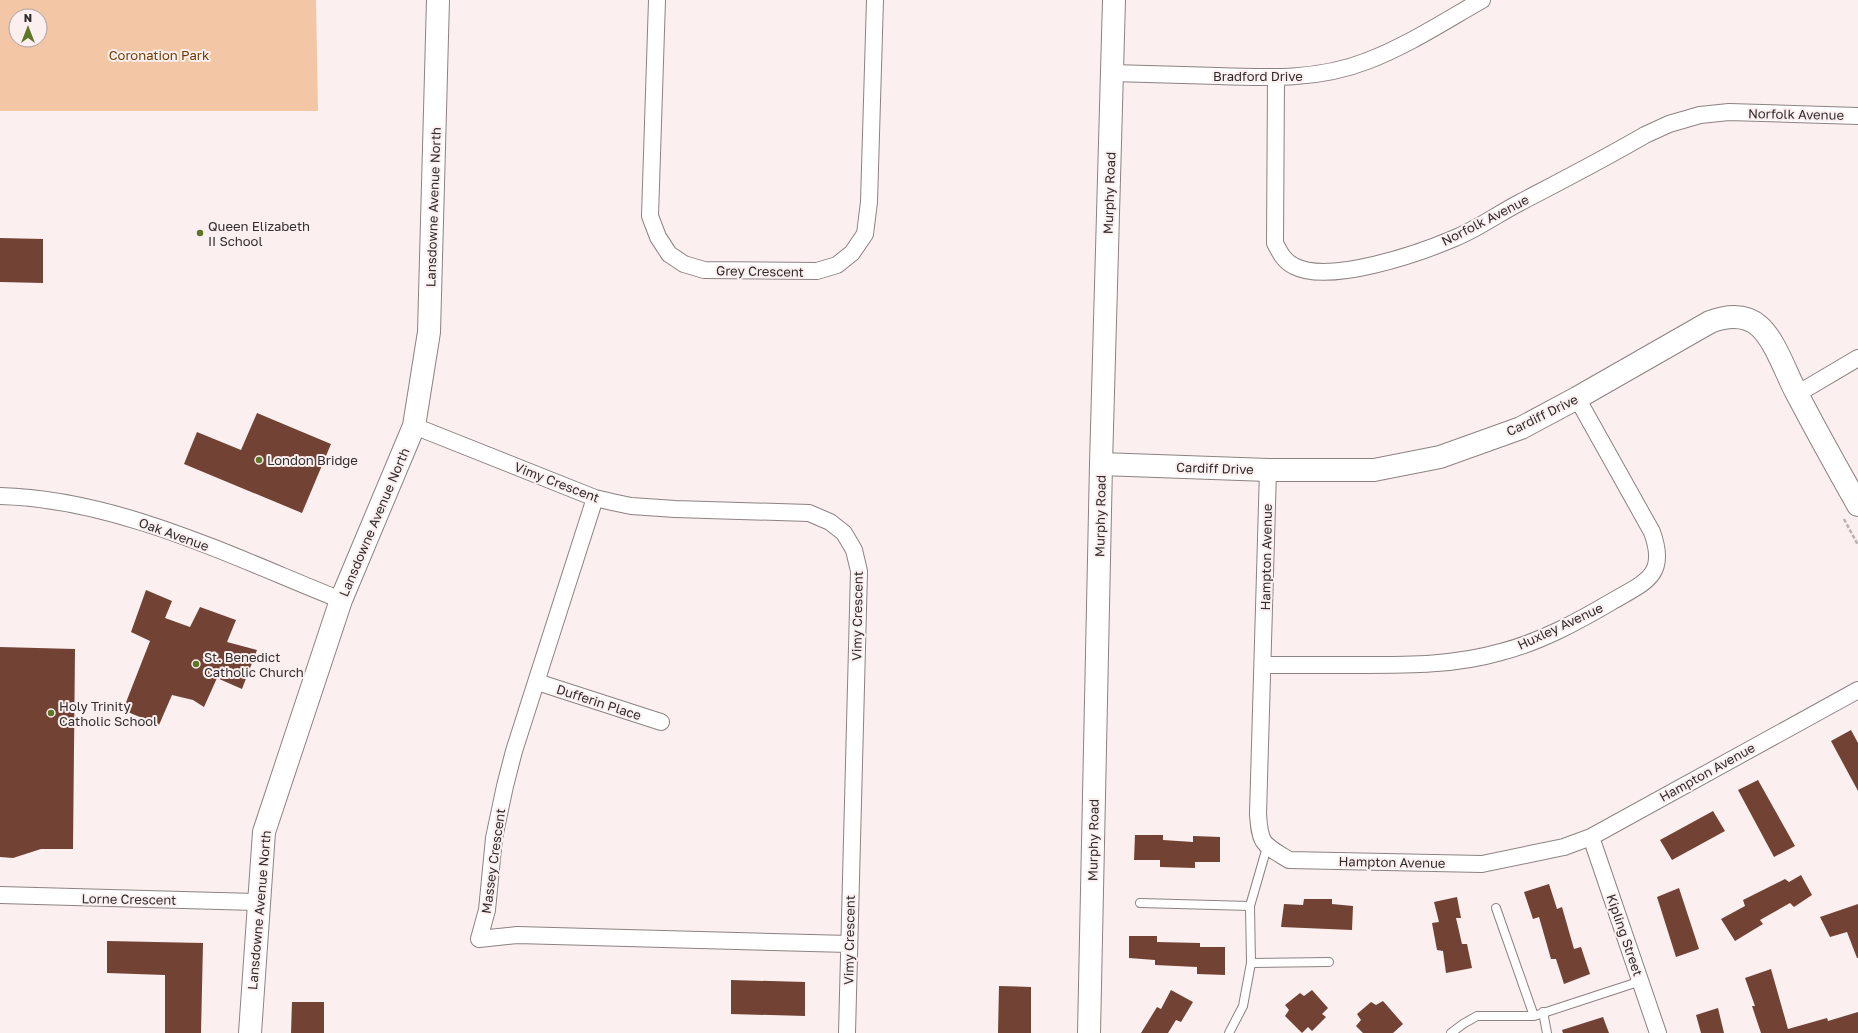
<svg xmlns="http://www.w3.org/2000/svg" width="1858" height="1033" viewBox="0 0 1858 1033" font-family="'Golos Text',sans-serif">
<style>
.green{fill:#f3c7a5;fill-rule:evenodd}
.building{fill:#724335}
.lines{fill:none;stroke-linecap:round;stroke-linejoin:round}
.lane-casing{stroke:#8d8282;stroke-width:10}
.street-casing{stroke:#8d8282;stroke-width:18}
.secondary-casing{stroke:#8d8282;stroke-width:24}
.path{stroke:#bbb1b1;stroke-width:2.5;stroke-dasharray:4 2;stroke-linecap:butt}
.lane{stroke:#fff;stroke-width:8}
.street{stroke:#fff;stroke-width:16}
.secondary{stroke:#fff;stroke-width:22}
.poi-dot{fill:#5f7627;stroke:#fbefef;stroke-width:1.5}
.labels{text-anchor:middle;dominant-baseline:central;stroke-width:4;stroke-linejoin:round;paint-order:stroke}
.park-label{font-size:13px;fill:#723c00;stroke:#fbefef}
.street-label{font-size:13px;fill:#312d2d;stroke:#fbefef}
.poi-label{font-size:13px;fill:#312d2d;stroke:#fbefef;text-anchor:start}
</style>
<rect width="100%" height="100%" fill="#fbefef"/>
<path class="green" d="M0 0H316L318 111H0ZM16 16H40V40H16Z"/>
<path class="building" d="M0 238 43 239V283L0 282Z
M257 413 331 444 302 513 184 464 197 432 241 450Z
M146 590 172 601 165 618 190 627 200 607 236 620 227 642 257 650 242 689 217 678 204 707 193 700 172 695 159 725 123 710 150 641 131 632Z
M0 647 75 649 73 849H41L13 858 0 857Z
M1851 730 1858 743V791L1831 741Z
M1758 780 1795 846 1774 857 1738 790Z
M1713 811 1725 831 1672 860 1660 840Z
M1135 835H1163V840L1193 842V836L1220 837V862H1195V868L1160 867V860H1134Z
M1801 875 1812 895 1794 907 1790 903 1760 920 1763 924 1735 941 1721 919 1745 906 1743 900 1785 879 1789 882Z
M1549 884 1557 909 1562 907 1574 949 1581 947 1590 974 1564 984 1556 959H1551L1539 917 1533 919 1524 892Z
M1679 888 1699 949 1676 957 1657 897Z
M1457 897 1461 918H1456L1462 944H1467L1472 968 1446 973 1443 951 1437 950 1432 923 1439 922 1434 902Z
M1304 899H1332V904L1353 906 1352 930 1281 927 1284 904 1303 905Z
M1858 904V958H1857L1847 932 1830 937 1820 917Z
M1129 936H1157V942L1200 943V947H1225V975L1197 974V967L1155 965V960L1129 958Z
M107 941 203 943 201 1033H165V975L107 973Z
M1771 969 1788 1029 1827 1018 1828 1021 1858 1012V1033H1761L1752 1006H1755L1745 978Z
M731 980 805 982V1016L731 1014Z
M999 986 1031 987V1033H998Z
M1171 990 1193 1002 1181 1022 1176 1020 1168 1033H1141L1157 1007 1161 1009Z
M1312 990 1328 1008 1322 1014 1326 1017 1312 1031 1308 1027 1302 1033 1285 1016 1289 1010 1285 1005 1300 993 1304 996Z
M1383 1001 1403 1024 1393 1033H1363L1356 1026 1361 1020 1357 1014 1371 1002 1376 1005Z
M292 1002H324V1033H291Z
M1718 1008 1724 1033H1701L1696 1015Z
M1603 1017 1609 1033H1563L1562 1030Z"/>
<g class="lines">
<defs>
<path id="lane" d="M1140 903 1250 906
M1496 908 1534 1016
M1251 963 1329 962
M1543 1012 1547 1033
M1229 1033 1243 1006 1251 963 1250 906 1267 847
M1451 1033 1463 1024 1477 1016H1534L1641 981"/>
<path id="street" d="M657 0 650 216 658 237 669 254 684 264 704 270 817 271 837 265 852 253 865 234 869 202 875 0
M1112 73C1147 74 1183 75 1218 76 1268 78 1319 80 1367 61 1407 46 1445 21 1482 0
M1276 78 1275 243C1280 253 1284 261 1294 266 1329 285 1420 253 1455 238 1477 229 1498 214 1519 203 1561 181 1604 159 1645 135L1669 124 1700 115 1729 112 1858 116
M1797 394 1858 358
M414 426 595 498 612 502 631 506 675 509 809 513 830 522 844 533 854 550 859 571 847 1033
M1268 470 1258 814C1260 845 1263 844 1289 860L1482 864 1564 847 1591 837 1858 690
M0 496C118 499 233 557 341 600
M595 498 514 751 505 786 494 838 487 910 479 939 517 935 849 944
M1263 665C1296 665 1330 665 1363 665 1410 665 1456 665 1501 652 1540 642 1577 622 1611 602 1645 582 1668 576 1652 532L1577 398
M537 682 661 722
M1591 837 1658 1033
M0 895 258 902"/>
<path id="secondary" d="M1101 464 1268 470H1374L1440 457 1521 428 1577 398 1710 322C1726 316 1744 313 1759 326 1775 340 1786 373 1796 392 1816 430 1837 468 1858 505
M250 1033 264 832 341 600 414 426 429 332 438 0
M1089 1033 1101 464 1114 0"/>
</defs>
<use href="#lane" class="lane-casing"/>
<use href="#street" class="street-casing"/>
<use href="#secondary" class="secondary-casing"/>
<path class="path" d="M1844 519 1858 545"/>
<use href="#lane" class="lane"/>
<use href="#street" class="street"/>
<use href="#secondary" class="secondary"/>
</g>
<g class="poi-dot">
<circle cx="200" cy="233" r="4"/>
<circle cx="259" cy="460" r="4"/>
<circle cx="196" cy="664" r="4"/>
<circle cx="51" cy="713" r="4"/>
</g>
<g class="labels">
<g class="park-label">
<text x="159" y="55">Coronation Park</text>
</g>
<g class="street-label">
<text x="1258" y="76">Bradford Drive</text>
<text transform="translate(1796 114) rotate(1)">Norfolk Avenue</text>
<text transform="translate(1109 193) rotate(-88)">Murphy Road</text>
<text transform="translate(433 207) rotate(-88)">Lansdowne Avenue North</text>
<text transform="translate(1485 220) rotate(-27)">Norfolk Avenue</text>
<text transform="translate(760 271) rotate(1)">Grey Crescent</text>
<text transform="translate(1542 415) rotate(-26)">Cardiff Drive</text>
<text transform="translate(1215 468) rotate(2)">Cardiff Drive</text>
<text transform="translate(557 482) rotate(21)">Vimy Crescent</text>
<text transform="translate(1100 516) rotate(-89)">Murphy Road</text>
<text transform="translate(374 522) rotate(-67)">Lansdowne Avenue North</text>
<text transform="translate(174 534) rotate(20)">Oak Avenue</text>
<text transform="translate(1266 557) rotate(-89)">Hampton Avenue</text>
<text transform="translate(857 616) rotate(-89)">Vimy Crescent</text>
<text transform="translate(1560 626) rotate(-25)">Huxley Avenue</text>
<text transform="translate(599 702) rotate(18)">Dufferin Place</text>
<text transform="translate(1707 772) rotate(-29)">Hampton Avenue</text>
<text transform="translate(1093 840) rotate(-89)">Murphy Road</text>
<text transform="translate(493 861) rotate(-82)">Massey Crescent</text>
<text transform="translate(1392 862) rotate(1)">Hampton Avenue</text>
<text transform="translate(129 899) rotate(1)">Lorne Crescent</text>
<text transform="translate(259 910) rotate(-85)">Lansdowne Avenue North</text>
<text transform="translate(1625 935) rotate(71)">Kipling Street</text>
<text transform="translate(849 940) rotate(-89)">Vimy Crescent</text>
</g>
<g class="poi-label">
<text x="208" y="226">Queen Elizabeth<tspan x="208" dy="15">II School</tspan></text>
<text x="267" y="460">London Bridge</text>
<text x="204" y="657">St. Benedict<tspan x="204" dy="15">Catholic Church</tspan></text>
<text x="59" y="706">Holy Trinity<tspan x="59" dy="15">Catholic School</tspan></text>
</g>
</g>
<g transform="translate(28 28)"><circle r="19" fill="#fbefef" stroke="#aaa1a1"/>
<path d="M0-3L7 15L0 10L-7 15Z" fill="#5f7627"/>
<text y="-6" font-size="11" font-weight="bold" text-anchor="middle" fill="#312d2d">N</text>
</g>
</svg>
